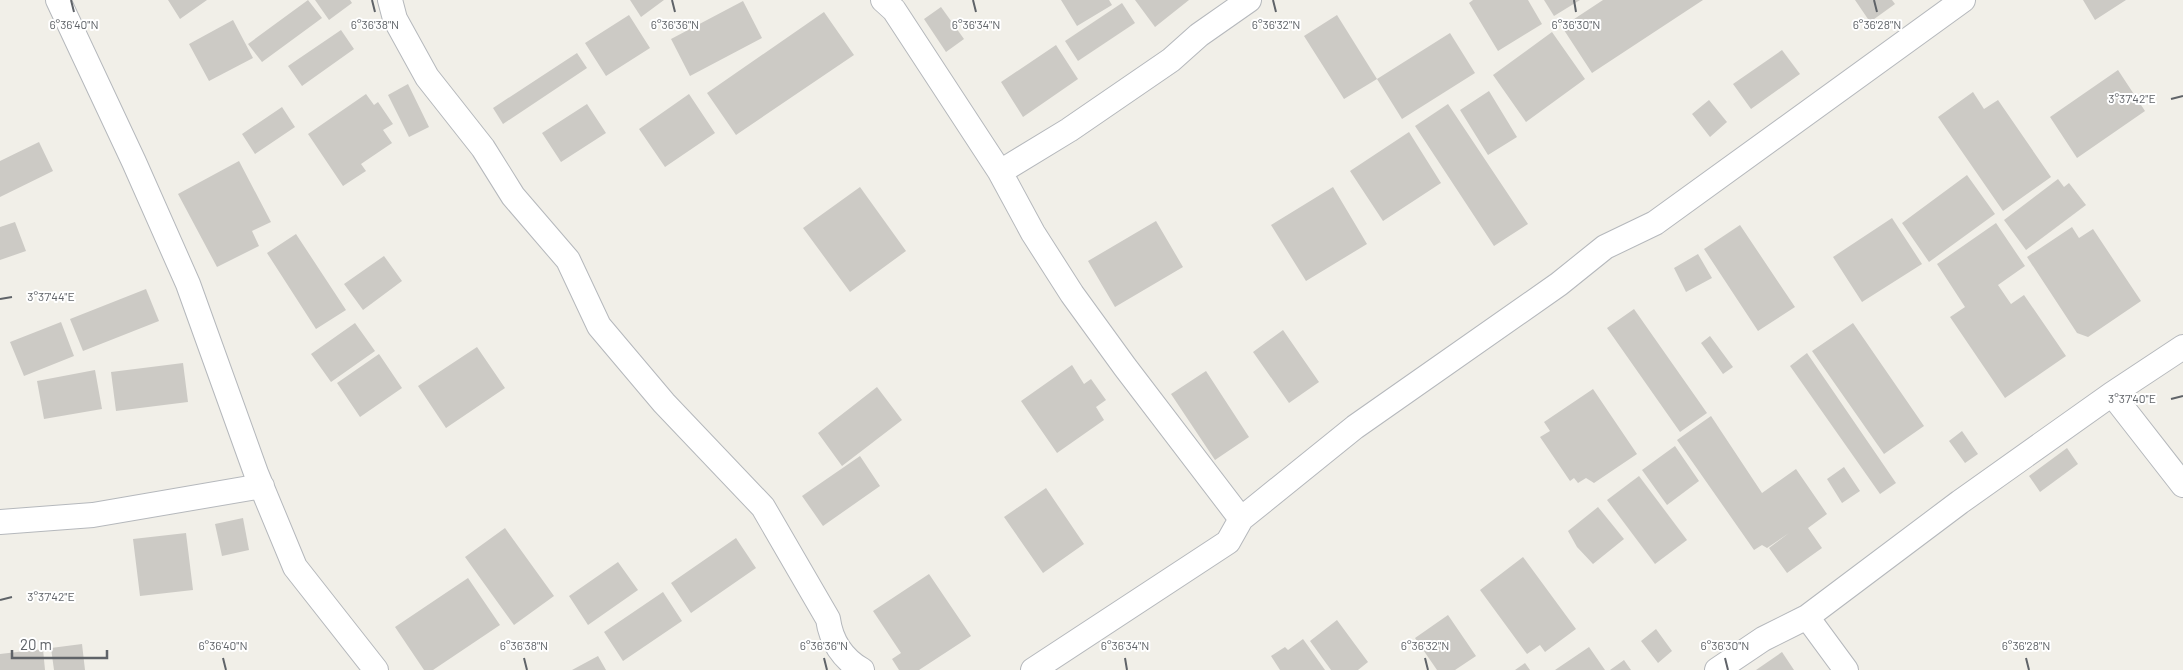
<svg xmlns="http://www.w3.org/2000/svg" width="2183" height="670" viewBox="0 0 2183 670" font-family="Barlow,sans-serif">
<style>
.building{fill:#cccac5}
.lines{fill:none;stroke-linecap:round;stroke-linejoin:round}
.minor-casing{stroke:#b5b8bc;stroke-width:26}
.minor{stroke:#fff;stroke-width:24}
.ticks{fill:none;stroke:#5f6368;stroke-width:2}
.ticks-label{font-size:12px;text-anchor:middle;fill:#5f6368;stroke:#fff;stroke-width:4;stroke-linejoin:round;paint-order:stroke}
</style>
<rect width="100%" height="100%" fill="#f1efe8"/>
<path class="building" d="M168 0H207L180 19Z
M308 0 322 18 262 62 248 44Z
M315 0H350L352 3 329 20Z
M630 0H664L641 17Z
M1061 0H1109L1112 5 1077 26Z
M1135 0H1189L1155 27Z
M1473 0H1528L1542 24 1498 51 1469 3Z
M1544 0H1580L1554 16Z
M1603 0H1703L1592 73 1562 27Z
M1855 0H1892L1895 4 1870 22Z
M2083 0H2126L2095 20Z
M743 1 762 38 690 76 671 39Z
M1122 3 1135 23 1078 61 1065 41Z
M941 7 964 39 946 52 924 19Z
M824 12 854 55 736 135 707 93Z
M629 15 650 48 606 76 585 43Z
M1337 15 1377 79 1344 99 1304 36Z
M233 20 253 58 209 81 189 44Z
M341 30 354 49 302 86 288 66Z
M1552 32 1585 79 1526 122 1493 75Z
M1450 33 1475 73 1402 119 1377 79Z
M1056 45 1078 79 1023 117 1001 82Z
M1782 50 1800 74 1751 109 1733 84Z
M577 53 587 68 503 124 493 108Z
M2118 70 2145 111 2077 158 2050 117Z
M408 84 429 127 409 137 388 95Z
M1489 91 1517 137 1488 155 1460 110Z
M1973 92 1984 109 1998 100 2051 177 2003 211 1938 117Z
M366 94 374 105 378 102 393 124 383 130 392 143 361 164 366 171 343 186 308 134Z
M689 94 715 133 665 167 639 129Z
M1709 100 1727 122 1710 137 1692 114Z
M587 104 606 133 561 162 542 133Z
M1448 104 1528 224 1494 246 1415 126Z
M282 107 295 127 255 154 242 134Z
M1409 132 1441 183 1383 221 1350 171Z
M39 142 53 171 0 197V161Z
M239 161 271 222 252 231 259 246 217 267 178 194Z
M1967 175 1995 214 1929 262 1902 223Z
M2058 179 2064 187 2069 183 2086 205 2026 250 2004 220Z
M860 187 906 251 850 292 803 228Z
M1333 187 1367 244 1306 281 1271 225Z
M1892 218 1922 264 1862 302 1833 257Z
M1156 221 1183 267 1115 307 1088 261Z
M15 222 26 251 0 260V227Z
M1996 223 2025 266 1998 285 2011 304 2024 295 2066 356 2005 398 1950 317 1965 307 1937 264Z
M1740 225 1795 307 1758 331 1704 249Z
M2072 227 2079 238 2093 229 2141 301 2088 337 2077 333 2027 257Z
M296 234 346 310 316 329 267 253Z
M1698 254 1712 278 1686 292 1674 268Z
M384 256 402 281 363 310 344 284Z
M146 289 159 321 83 351 70 319Z
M1634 309 1707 413 1680 432 1607 328Z
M61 322 74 356 24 376 10 342Z
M355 323 375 351 331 382 311 354Z
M1853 323 1924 426 1884 454 1812 351Z
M1283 330 1319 382 1289 403 1253 352Z
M1710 336 1733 367 1723 374 1701 343Z
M477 347 505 388 446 428 418 386Z
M1807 353 1896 483 1880 494 1790 366Z
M379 354 402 388 360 417 337 383Z
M183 363 188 402 116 411 111 372Z
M1072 365 1084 384 1091 379 1106 400 1096 407 1104 420 1057 453 1021 401Z
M95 370 102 409 44 419 37 381Z
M1206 371 1249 437 1215 460 1171 394Z
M877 387 902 420 842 466 818 433Z
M1593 389 1637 454 1594 483 1586 478 1578 483 1574 478 1570 481 1540 437 1550 431 1544 422Z
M1711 416 1762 493 1796 469 1827 514 1808 528 1822 548 1787 573 1769 548 1789 533 1767 548 1762 545 1754 550 1677 440Z
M1962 431 1978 454 1965 463 1949 441Z
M1675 446 1699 481 1667 505 1642 470Z
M2067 448 2078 464 2040 492 2029 476Z
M860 456 880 486 823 526 802 496Z
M1844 467 1860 491 1842 503 1827 479Z
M1639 476 1687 540 1655 564 1607 500Z
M1046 488 1084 544 1043 573 1004 517Z
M1598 507 1624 539 1593 564 1577 547 1568 531Z
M243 518 249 550 222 556 215 524Z
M505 528 554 596 514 625 465 557Z
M186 533 193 590 140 596 133 539Z
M736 538 756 568 691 613 671 583Z
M1523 557 1576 629 1545 652 1540 645 1527 654 1480 590Z
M618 562 638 590 588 625 569 596Z
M929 574 971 636 919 670H899L892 659 901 653 873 611Z
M468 578 500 625 433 670H424L395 627Z
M663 592 682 621 623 661 604 632Z
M1448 615 1476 656 1455 670H1437L1415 638Z
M1337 620 1368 662 1358 670H1331L1310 641Z
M1656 629 1672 651 1658 663 1641 641Z
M1303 639 1325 670H1280L1271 656 1285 647 1288 650Z
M82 644 85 670H54L51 648Z
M1589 647 1605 670H1555Z
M43 649 45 670H0V654Z
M1782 652 1794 670H1756Z
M598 656 606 670H572Z
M1624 660 1631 670H1610Z
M1525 663 1530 670H1515Z"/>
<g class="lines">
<defs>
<path id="minor" d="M58 0 134 162 188 284 256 473 295 567 376 670
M390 0 395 19 427 77 483 148 513 196 568 260 599 326 664 403 763 507 828 619C831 641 843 659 862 670
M883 0 894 10 1000 172 1033 233 1072 294 1125 367 1241 519
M1000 172 1069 130 1171 60 1199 35 1249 0
M2112 394 2183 485
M0 522 93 515 262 486
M1807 617 1846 670
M1033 670 1228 542 1241 519 1355 427 1559 284 1605 247 1655 223 1963 0
M1717 670 1763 639 1807 617 1960 502 2112 394 2183 347"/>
</defs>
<use href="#minor" class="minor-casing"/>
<use href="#minor" class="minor"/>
</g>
<path class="ticks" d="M71 0 74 12M372 0 375 12M672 0 675 12M973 0 976 12M1273 0 1276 12M1574 0 1576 12M1874 0 1877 12M2171 99 2183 96M0 299 12 297M2171 399 2183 396M0 600 12 597M223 658 226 670M524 658 527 670M824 658 827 670M1125 658 1127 670M1425 658 1428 670M1725 658 1728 670M2026 658 2029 670"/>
<g class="ticks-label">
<text x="74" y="29">6°36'40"N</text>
<text x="375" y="29">6°36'38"N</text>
<text x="675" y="29">6°36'36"N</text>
<text x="976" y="29">6°36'34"N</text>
<text x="1276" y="29">6°36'32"N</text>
<text x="1576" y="29">6°36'30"N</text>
<text x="1877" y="29">6°36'28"N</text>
<text x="2132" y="103">3°37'42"E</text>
<text x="51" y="301">3°37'44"E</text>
<text x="2132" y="403">3°37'40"E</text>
<text x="51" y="601">3°37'42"E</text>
<text x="223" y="650">6°36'40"N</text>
<text x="524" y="650">6°36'38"N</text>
<text x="824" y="650">6°36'36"N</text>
<text x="1125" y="650">6°36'34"N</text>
<text x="1425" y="650">6°36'32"N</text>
<text x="1725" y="650">6°36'30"N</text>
<text x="2026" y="650">6°36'28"N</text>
</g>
<path d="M12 650v8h95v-8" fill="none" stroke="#5f6368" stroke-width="2.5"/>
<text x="20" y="650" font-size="15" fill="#5f6368" stroke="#ffffff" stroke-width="4" paint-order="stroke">20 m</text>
</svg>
